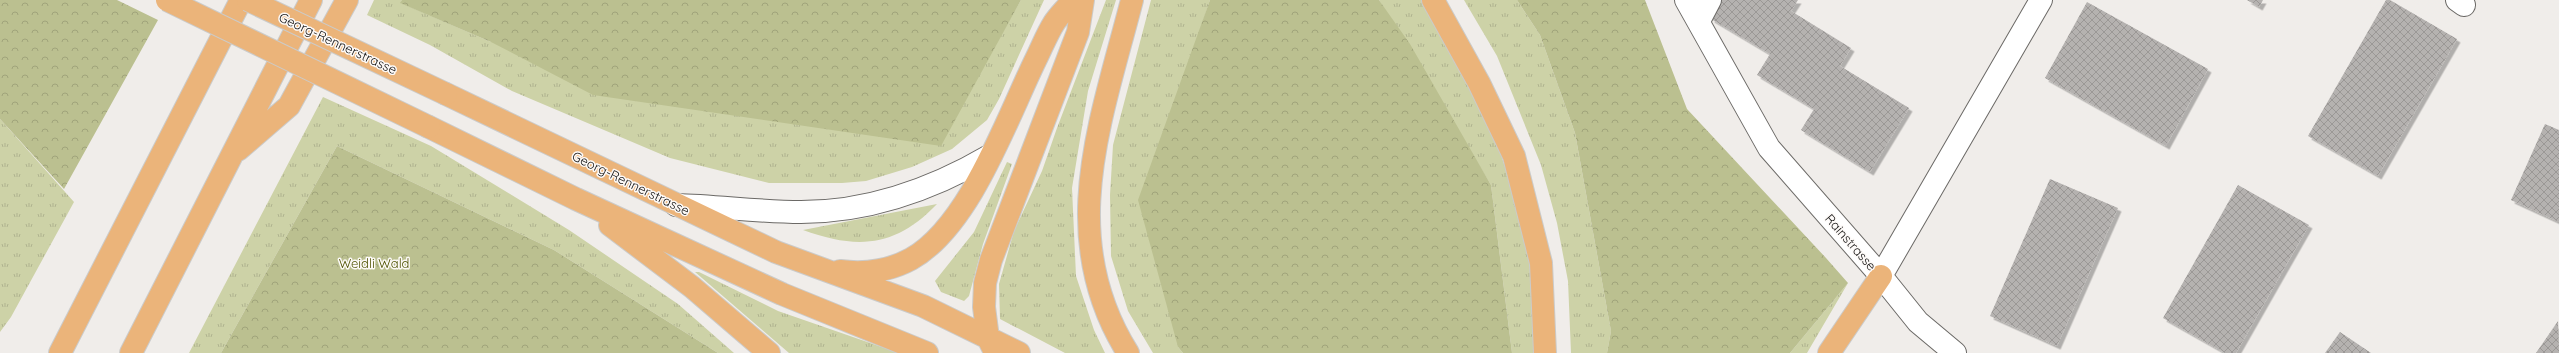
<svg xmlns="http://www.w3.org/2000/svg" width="2559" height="353" viewBox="0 0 2559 353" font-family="Quicksand,sans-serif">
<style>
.grass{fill:url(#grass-tufts)}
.forest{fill:url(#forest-crowns)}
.building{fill:url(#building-cross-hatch);filter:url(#shadow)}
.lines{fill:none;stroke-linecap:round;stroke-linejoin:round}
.minor-casing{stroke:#6b6966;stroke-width:24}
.highway-casing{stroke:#cbcbca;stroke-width:24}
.minor{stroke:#fff;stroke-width:22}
.highway{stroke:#ebb47a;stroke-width:22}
.highway-bridge-casing{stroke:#cbcbca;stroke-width:24;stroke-linecap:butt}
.highway-bridge{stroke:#ebb47a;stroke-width:22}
.labels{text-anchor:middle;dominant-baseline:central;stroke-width:3;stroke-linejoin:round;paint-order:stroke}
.street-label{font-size:13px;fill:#121110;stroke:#fdfaf8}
.park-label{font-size:13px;fill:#4e5200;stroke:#fdfaf8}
</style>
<defs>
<pattern id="grass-tufts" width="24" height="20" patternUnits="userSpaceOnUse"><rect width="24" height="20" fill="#cdd2a7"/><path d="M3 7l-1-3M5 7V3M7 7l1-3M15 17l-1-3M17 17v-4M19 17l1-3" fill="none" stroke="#afb38f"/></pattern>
<pattern id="forest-crowns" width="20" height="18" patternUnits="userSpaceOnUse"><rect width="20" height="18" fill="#bbc090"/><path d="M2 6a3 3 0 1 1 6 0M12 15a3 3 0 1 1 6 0" fill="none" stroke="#a0a47b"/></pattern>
<pattern id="building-cross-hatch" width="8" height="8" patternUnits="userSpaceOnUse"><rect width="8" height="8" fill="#b5b2b0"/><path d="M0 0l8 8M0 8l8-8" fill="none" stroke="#9b9896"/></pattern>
<filter id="shadow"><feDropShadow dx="3.5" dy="3.5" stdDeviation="0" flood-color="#0004"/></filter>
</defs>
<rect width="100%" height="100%" fill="#f0edea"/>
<path class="grass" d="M374 0H402L401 3 491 42 989 56 1021 0H1044L999 99 987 120 952 149 912 167 866 181 842 183H769L670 158 512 91 430 45 367 15Z
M1106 0H1116L1088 91 1072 188 1076 276 1094 330 1105 353H1065L1000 319 999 284 1014 231 1042 171 1057 128Z
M1151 0H1210L1200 30 1178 347 1183 353H1153L1128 311 1111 256 1110 195 1113 145Z
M1379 0H1421C1446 38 1471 77 1488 119 1515 189 1541 278 1534 353H1512L1491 185Z
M1464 0H1517L1540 35 1575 133 1611 331 1607 353H1571L1568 281 1557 223 1541 165 1497 56Z
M323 97 431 146 569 230 678 304 734 353H718L554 250 337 146 221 353H189Z
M0 119 74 202 11 317 0 332Z
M1007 162 1012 164 983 244 969 296 964 301 941 292 935 281 974 232Z
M937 204C896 247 858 250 803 230Z
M695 272H699L778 311 899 353H789Z
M1848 283 1807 353H1790Z"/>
<path class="forest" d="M0 0H117L158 20 64 189 0 119Z
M402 0H1021L941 146 593 95 491 42 400 3Z
M1210 0H1379L1410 44 1491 185 1512 353H1183L1178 347 1138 200Z
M1517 0H1645L1687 109 1826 258 1848 283 1790 353H1607L1611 331 1575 133 1540 35Z
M337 146 554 250 718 353H221Z"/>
<path class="building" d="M1722 0H1798L1791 11 1851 48 1840 66 1909 108 1870 172 1801 130 1814 109 1757 75 1770 54 1711 19Z
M2247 0H2263L2259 7Z
M2386 0H2390L2457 39 2378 176 2308 136Z
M2087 2 2208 69 2166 146 2045 78Z
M2545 124 2559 130V222L2511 200Z
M2050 179 2118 208 2057 346 1990 316Z
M2238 185 2309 225 2236 353H2225L2163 318Z
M2558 321 2559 353H2536Z
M2340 332 2371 353H2325Z"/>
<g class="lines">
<defs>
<path id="minor" d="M1686 0 1769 148 1881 276 1918 322 1955 353
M2457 0 2464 5
M1699 21 1710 0
M676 205C718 206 759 212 801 212 869 212 933 189 991 155
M1881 276 2041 0"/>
<path id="highway" d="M1433 0 1479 83 1514 156 1541 263 1545 353
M446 94 776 252 923 306 1019 353
M429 127 576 199 782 294 927 353
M238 150 289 106 347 0
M610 225 692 287 769 353
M840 271C864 274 889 271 911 259 970 226 1007 118 1036 59 1042 47 1047 34 1054 23 1059 15 1067 8 1073 0
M993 348 988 338 984 307 985 283 991 260 1078 32 1083 0
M60 353 241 0
M131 353 311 0
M1128 353C1055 237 1101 121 1132 0
M1829 353 1881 276"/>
</defs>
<use href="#minor" class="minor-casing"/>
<use href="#highway" class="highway-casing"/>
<use href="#minor" class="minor"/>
<use href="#highway" class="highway"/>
<defs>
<path id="highway-bridge" d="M167 0 429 127
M248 0 446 94"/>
</defs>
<use href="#highway-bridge" class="highway-bridge-casing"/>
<use href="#highway-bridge" class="highway-bridge"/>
</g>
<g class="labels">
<g class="street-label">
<text transform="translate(338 43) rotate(25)">Georg-Rennerstrasse</text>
<text transform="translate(631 183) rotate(26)">Georg-Rennerstrasse</text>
<text transform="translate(1851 242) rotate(49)">Rainstrasse</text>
</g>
<g class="park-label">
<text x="374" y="263">Weidli Wald</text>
</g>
</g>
</svg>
